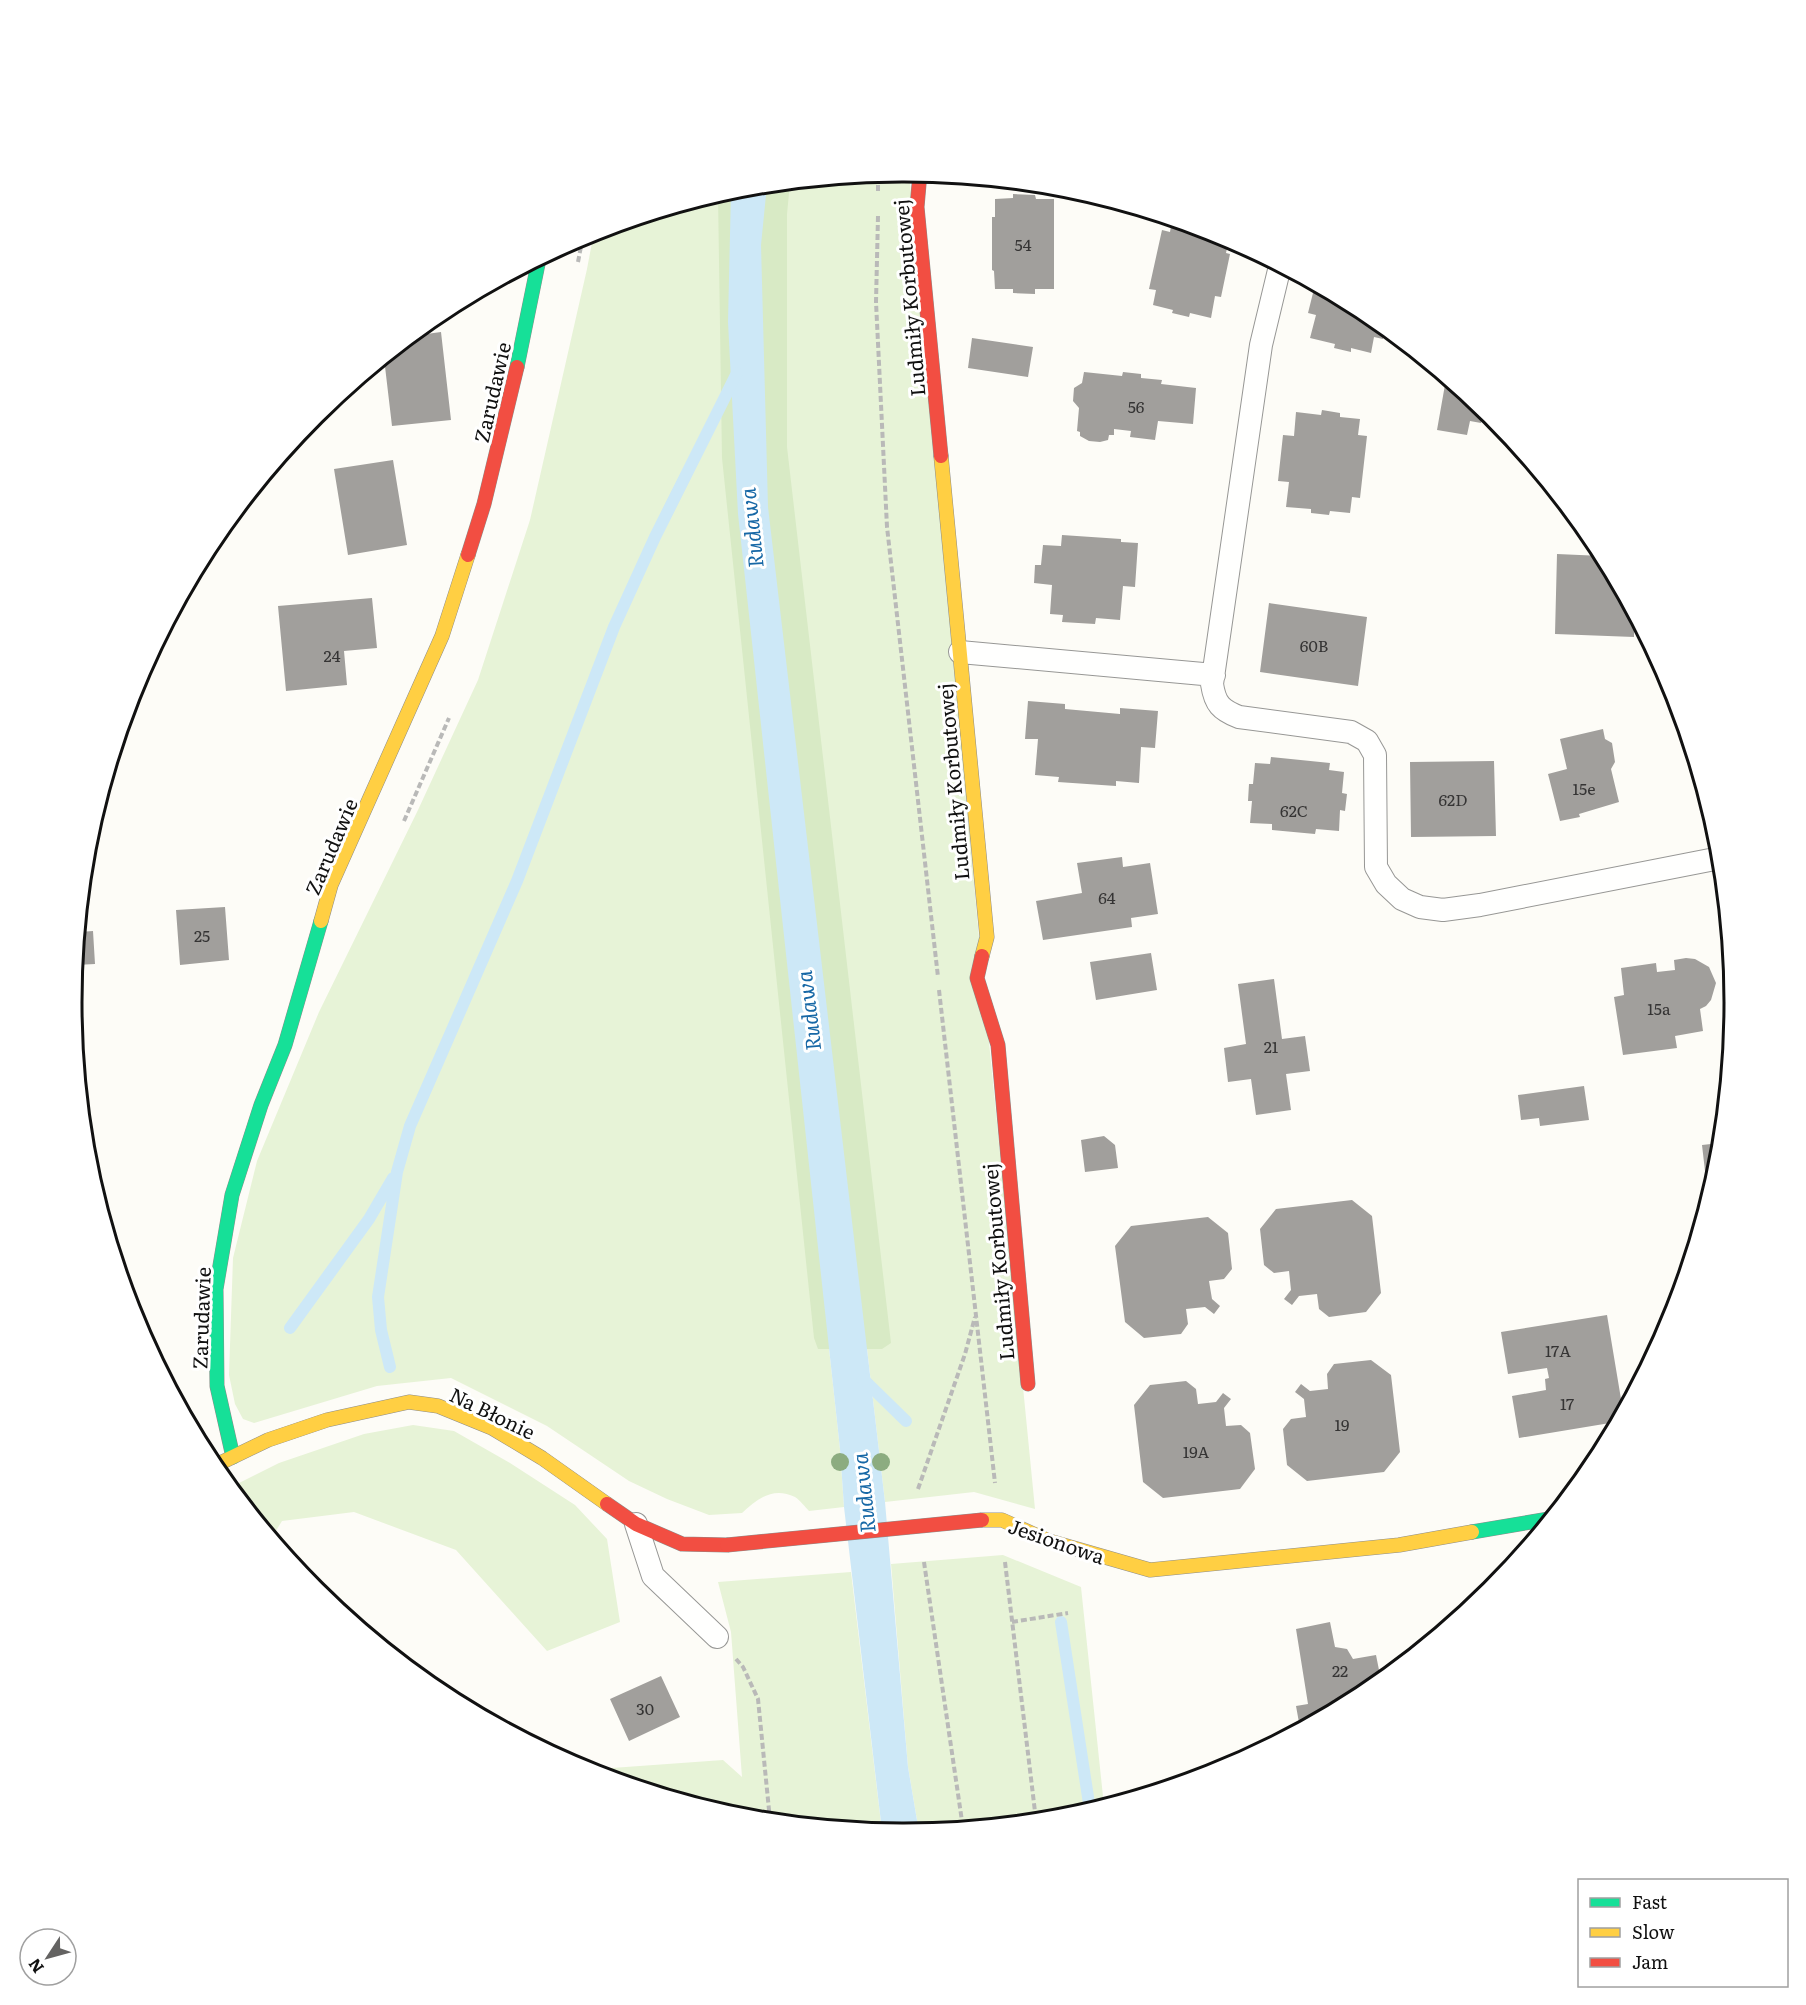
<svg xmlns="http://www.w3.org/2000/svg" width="1806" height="2005" viewBox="0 0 1806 2005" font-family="Literata,serif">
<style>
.green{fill:#e7f3d7}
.forest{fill:#d8eac5}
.water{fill:#cde8f7}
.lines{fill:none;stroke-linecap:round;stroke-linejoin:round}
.stream{stroke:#cde8f7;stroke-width:12}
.building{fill:#a19f9c}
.lane-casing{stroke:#979795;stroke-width:24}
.fast-casing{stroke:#8e8d8b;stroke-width:15}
.slow-casing{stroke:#8e8d8b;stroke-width:15}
.jam-casing{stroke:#8e8d8b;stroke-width:15}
.path{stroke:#b9b9b8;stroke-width:4;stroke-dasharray:6 3;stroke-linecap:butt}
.lane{stroke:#fffffe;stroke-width:22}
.fast{stroke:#16e098;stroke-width:14}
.slow{stroke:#ffcf43;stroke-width:14}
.jam{stroke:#f24e42;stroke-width:14}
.jam-bridge-casing{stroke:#8e8d8b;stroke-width:15;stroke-linecap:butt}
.jam-bridge{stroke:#f24e42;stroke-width:14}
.tree{fill:#8cac80}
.labels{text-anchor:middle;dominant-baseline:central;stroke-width:6;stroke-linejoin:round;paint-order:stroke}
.number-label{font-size:16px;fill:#353434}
.street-label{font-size:20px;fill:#111;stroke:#fff}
.water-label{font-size:21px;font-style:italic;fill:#1768a6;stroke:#fff}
.rim{fill:none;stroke:#111;stroke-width:3}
</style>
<rect width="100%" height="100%" fill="#fdfcf7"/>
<path class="green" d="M903 172H909L983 981 1035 1509 974 1492 885 1502 768 507 767 185Z
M731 191 738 514 840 1449 844 1507 809 1511C805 1507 800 1500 795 1497 773 1486 757 1499 742 1513L709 1515 667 1499 629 1481 547 1426 451 1378 377 1386 254 1423 243 1419 235 1404 229 1375 233 1258 257 1161 319 1012 418 810 478 680 530 520 587 269 594 232Z
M413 1425 454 1431 510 1463 575 1505 607 1539 620 1622 547 1651 456 1550 354 1512 282 1521 272 1537 231 1487 279 1463 364 1434Z
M1003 1555 1081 1587 1104 1806 1065 1818 919 1832 908 1767 891 1564Z
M851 1572 882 1831 741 1817 584 1770 723 1760 742 1777 731 1632 718 1582Z"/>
<path class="forest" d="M790 183 787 214V447L891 1343 882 1349H818L814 1338 722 458 718 195 741 187Z"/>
<path class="water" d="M767 185 761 245 768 507 885 1502 908 1767 919 1832 903 1833 882 1831 844 1507 840 1449 738 514 728 322 731 191Z"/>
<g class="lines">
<path class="stream" d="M290 1328 369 1219 393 1178
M390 1367 381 1330 378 1297 397 1172 410 1126 517 881 614 627 655 537 737 373
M862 1378 906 1421
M1061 1622 1090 1810"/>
</g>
<path class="building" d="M1013 194 1035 195 1036 199H1054V289H1035V294L1013 293V289H995L994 271 992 270V217H995V199L1013 198Z
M1172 220 1229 239 1226 253 1230 254 1221 297 1215 296 1211 318 1190 313 1189 317 1172 313 1173 310 1153 305 1156 290 1149 289 1162 230 1170 232Z
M1315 285 1365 312 1385 328 1383 339 1374 337 1371 353 1351 348V352L1334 348 1335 344 1310 338 1316 315 1308 313Z
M441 332 451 420 392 426 384 358 412 336Z
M972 338 1033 347 1028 377 968 368Z
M1084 372 1122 376 1123 372 1141 374V378L1162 380 1161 384 1196 388 1193 424 1158 421 1155 440 1130 437 1131 431 1114 429V435H1109L1108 440 1100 442 1089 441 1080 436V432L1077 431 1079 408 1073 401 1074 388 1082 383Z
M1446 379 1484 409 1481 423 1470 421 1467 435 1437 430Z
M1322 410 1340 413V417L1360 419 1358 435 1367 436 1360 498 1352 497 1350 513 1330 511 1329 515 1311 513V509L1286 507 1289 482 1278 481 1283 435 1294 436 1296 412 1321 415Z
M393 460 407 545 348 555 334 469Z
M1062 535 1121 539V542L1138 543 1135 587 1123 586 1120 620 1096 618 1095 624 1062 622 1063 615 1050 614 1052 585 1034 583 1035 565H1041L1043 545 1061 546Z
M1557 554 1602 556 1634 616V637L1555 634Z
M372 598 377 648 344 651 347 685 286 691 278 606Z
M1269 603 1367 617 1358 686 1260 672Z
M1028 701 1065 704V709L1120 714V708L1158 711 1155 748 1141 747 1139 783 1116 781V786L1058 782 1059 777 1035 775 1038 739H1025Z
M1603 729 1605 739 1612 743 1615 762 1611 769 1619 802 1579 814 1580 817 1560 821 1548 774 1567 769 1560 739Z
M1271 757 1330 763 1329 770 1344 772 1342 793 1347 794 1345 811 1340 810 1339 831 1316 829 1315 834 1272 830V824L1250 823 1252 801H1248L1249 784H1253L1255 763 1270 764Z
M1494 761 1496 836 1411 837 1410 762Z
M1122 857 1123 867 1150 863 1158 914 1131 918 1132 927 1043 940 1036 901 1082 893 1077 863Z
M225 907 229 960 180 965 176 910Z
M93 931 95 964 76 965 79 932Z
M1151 953 1157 990 1096 1000 1090 962Z
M1686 958 1695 959 1709 967 1716 983 1711 1000 1706 1006 1700 1009 1703 1031 1675 1036 1677 1048 1623 1055 1614 997 1624 995 1621 968 1656 963 1657 972 1675 970 1674 960Z
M1274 979 1282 1039 1305 1036 1310 1071 1286 1074 1291 1110 1256 1115 1251 1079 1228 1082 1224 1048 1246 1044 1238 984Z
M1584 1086 1589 1120 1540 1126 1539 1118 1521 1120 1518 1095Z
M1104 1136 1115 1145 1118 1168 1085 1172 1081 1140Z
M1720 1143 1718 1165 1708 1197 1702 1145Z
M1352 1200 1372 1216 1381 1293 1366 1312 1329 1317 1319 1309 1317 1294 1299 1296 1292 1305 1284 1299 1291 1290 1289 1271 1274 1273 1264 1265 1260 1229 1276 1209Z
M1208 1217 1228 1233 1232 1269 1224 1279 1209 1281 1212 1299 1220 1306 1214 1314 1205 1307 1186 1309 1188 1324 1181 1334 1144 1338 1125 1322 1115 1246 1131 1226Z
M1607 1315 1623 1411 1616 1422 1519 1438 1512 1396 1546 1390 1545 1379 1549 1378 1547 1368 1508 1374 1501 1332Z
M1371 1360 1391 1375 1400 1452 1384 1472 1307 1481 1287 1465 1283 1429 1291 1419 1306 1417 1304 1399 1295 1392 1301 1384 1310 1391 1328 1389 1327 1374 1334 1364Z
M1186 1381 1196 1389 1198 1404 1216 1402 1223 1393 1231 1399 1224 1408 1226 1426 1241 1425 1250 1433 1255 1469 1240 1489 1163 1498 1143 1482 1134 1405 1150 1385Z
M1330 1622 1335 1647 1347 1649 1353 1659 1376 1655 1381 1680 1364 1694 1333 1700 1335 1709 1300 1728 1296 1706 1308 1704 1296 1629Z
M661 1676 680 1717 629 1741 610 1699Z"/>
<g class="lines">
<defs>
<path id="lane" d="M1280 266 1261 345 1212 684C1215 704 1221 710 1239 717L1351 732 1367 741 1375 755 1376 867 1386 884 1402 899 1420 907 1443 910 1480 905 1720 858
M960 652 1214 675
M636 1524 653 1576 717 1637"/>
<path id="fast" d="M517 367 539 259
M233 1457 217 1386 216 1289 232 1195 261 1105 285 1045 321 921
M1472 1532 1549 1519"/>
<path id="slow" d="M941 456 987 937 982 956
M321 921 331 885 442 636 468 555
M214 1466 268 1440 327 1420 409 1402 438 1406 492 1428 542 1458 607 1504
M982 1520H1002L1049 1541 1150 1570 1399 1545 1472 1532"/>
<path id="jam" d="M920 173 917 207 941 456
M468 555 484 504 517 367
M982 956 977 978 998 1045 1028 1384
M607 1504 636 1524 682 1544 727 1545"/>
</defs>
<use href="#lane" class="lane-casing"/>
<use href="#fast" class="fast-casing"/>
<use href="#slow" class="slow-casing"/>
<use href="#jam" class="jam-casing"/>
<path class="path" d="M878 191V174
M878 216 876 302 887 527 938 977
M578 262 583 236
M404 821 449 718
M939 990 995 1483
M918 1489 965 1354 975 1317
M924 1562 963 1828
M1005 1562 1036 1820
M1012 1622 1068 1613
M736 1659 743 1667 758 1699 770 1820"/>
<use href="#lane" class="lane"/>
<use href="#fast" class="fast"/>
<use href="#slow" class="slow"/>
<use href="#jam" class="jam"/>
<defs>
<path id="jam-bridge" d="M727 1545 982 1520"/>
</defs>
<use href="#jam-bridge" class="jam-bridge-casing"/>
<use href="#jam-bridge" class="jam-bridge"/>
</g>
<g class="tree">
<circle cx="840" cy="1462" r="9"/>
<circle cx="881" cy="1462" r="9"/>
</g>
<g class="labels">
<g class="number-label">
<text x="1023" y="244">54</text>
<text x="1136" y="406">56</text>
<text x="1314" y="645">60B</text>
<text x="332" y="655">24</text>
<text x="1584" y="788">15e</text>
<text x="1453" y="799">62D</text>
<text x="1294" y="810">62C</text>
<text x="1107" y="897">64</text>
<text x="202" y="935">25</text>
<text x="1659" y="1008">15a</text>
<text x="1271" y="1046">21</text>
<text x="1558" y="1350">17A</text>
<text x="1567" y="1403">17</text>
<text x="1342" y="1424">19</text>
<text x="1196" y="1451">19A</text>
<text x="1340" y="1670">22</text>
<text x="645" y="1708">30</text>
</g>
<g class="street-label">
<text transform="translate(908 298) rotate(-95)">Ludmiły Korbutowej</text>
<text transform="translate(491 392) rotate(-77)">Zarudawie</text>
<text transform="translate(952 782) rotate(-95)">Ludmiły Korbutowej</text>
<text transform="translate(330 846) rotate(-67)">Zarudawie</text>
<text transform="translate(997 1262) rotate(-95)">Ludmiły Korbutowej</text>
<text transform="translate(200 1318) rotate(-88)">Zarudawie</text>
<text transform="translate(493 1412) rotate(26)">Na Błonie</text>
<text transform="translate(1057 1540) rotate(19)">Jesionowa</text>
</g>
<g class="water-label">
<text transform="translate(750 528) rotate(-96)">Rudawa</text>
<text transform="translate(807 1011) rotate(-97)">Rudawa</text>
<text transform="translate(862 1493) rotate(-96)">Rudawa</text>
</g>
</g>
<path d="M0 0H1806V2005H0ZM902 182H904A820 820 0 0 1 1724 1002V1003A820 820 0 0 1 904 1823H902A820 820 0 0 1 82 1003V1002A820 820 0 0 1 902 182Z" fill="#fff" fill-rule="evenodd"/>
<path class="rim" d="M902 182H904A820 820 0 0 1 1724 1002V1003A820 820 0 0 1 904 1823H902A820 820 0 0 1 82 1003V1002A820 820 0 0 1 902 182Z"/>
<rect x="1578" y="1879" width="210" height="108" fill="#ffffff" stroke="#a0a0a0" stroke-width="1.5"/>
<rect x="1590" y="1898" width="30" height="9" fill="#16e098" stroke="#a0a0a0" stroke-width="1.5"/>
<text x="1632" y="1909" font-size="18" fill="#111111">Fast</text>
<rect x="1590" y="1928" width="30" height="9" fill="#ffcf43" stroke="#a0a0a0" stroke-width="1.5"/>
<text x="1632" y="1939" font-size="18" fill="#111111">Slow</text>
<rect x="1590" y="1958" width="30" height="9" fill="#f24e42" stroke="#a0a0a0" stroke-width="1.5"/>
<text x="1632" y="1969" font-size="18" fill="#111111">Jam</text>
<g transform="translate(48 1957) rotate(234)"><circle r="28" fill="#ffffff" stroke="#a0a0a0" stroke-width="1.5"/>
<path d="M0-4.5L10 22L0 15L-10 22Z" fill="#646362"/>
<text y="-9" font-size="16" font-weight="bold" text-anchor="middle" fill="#111111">N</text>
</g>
</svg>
